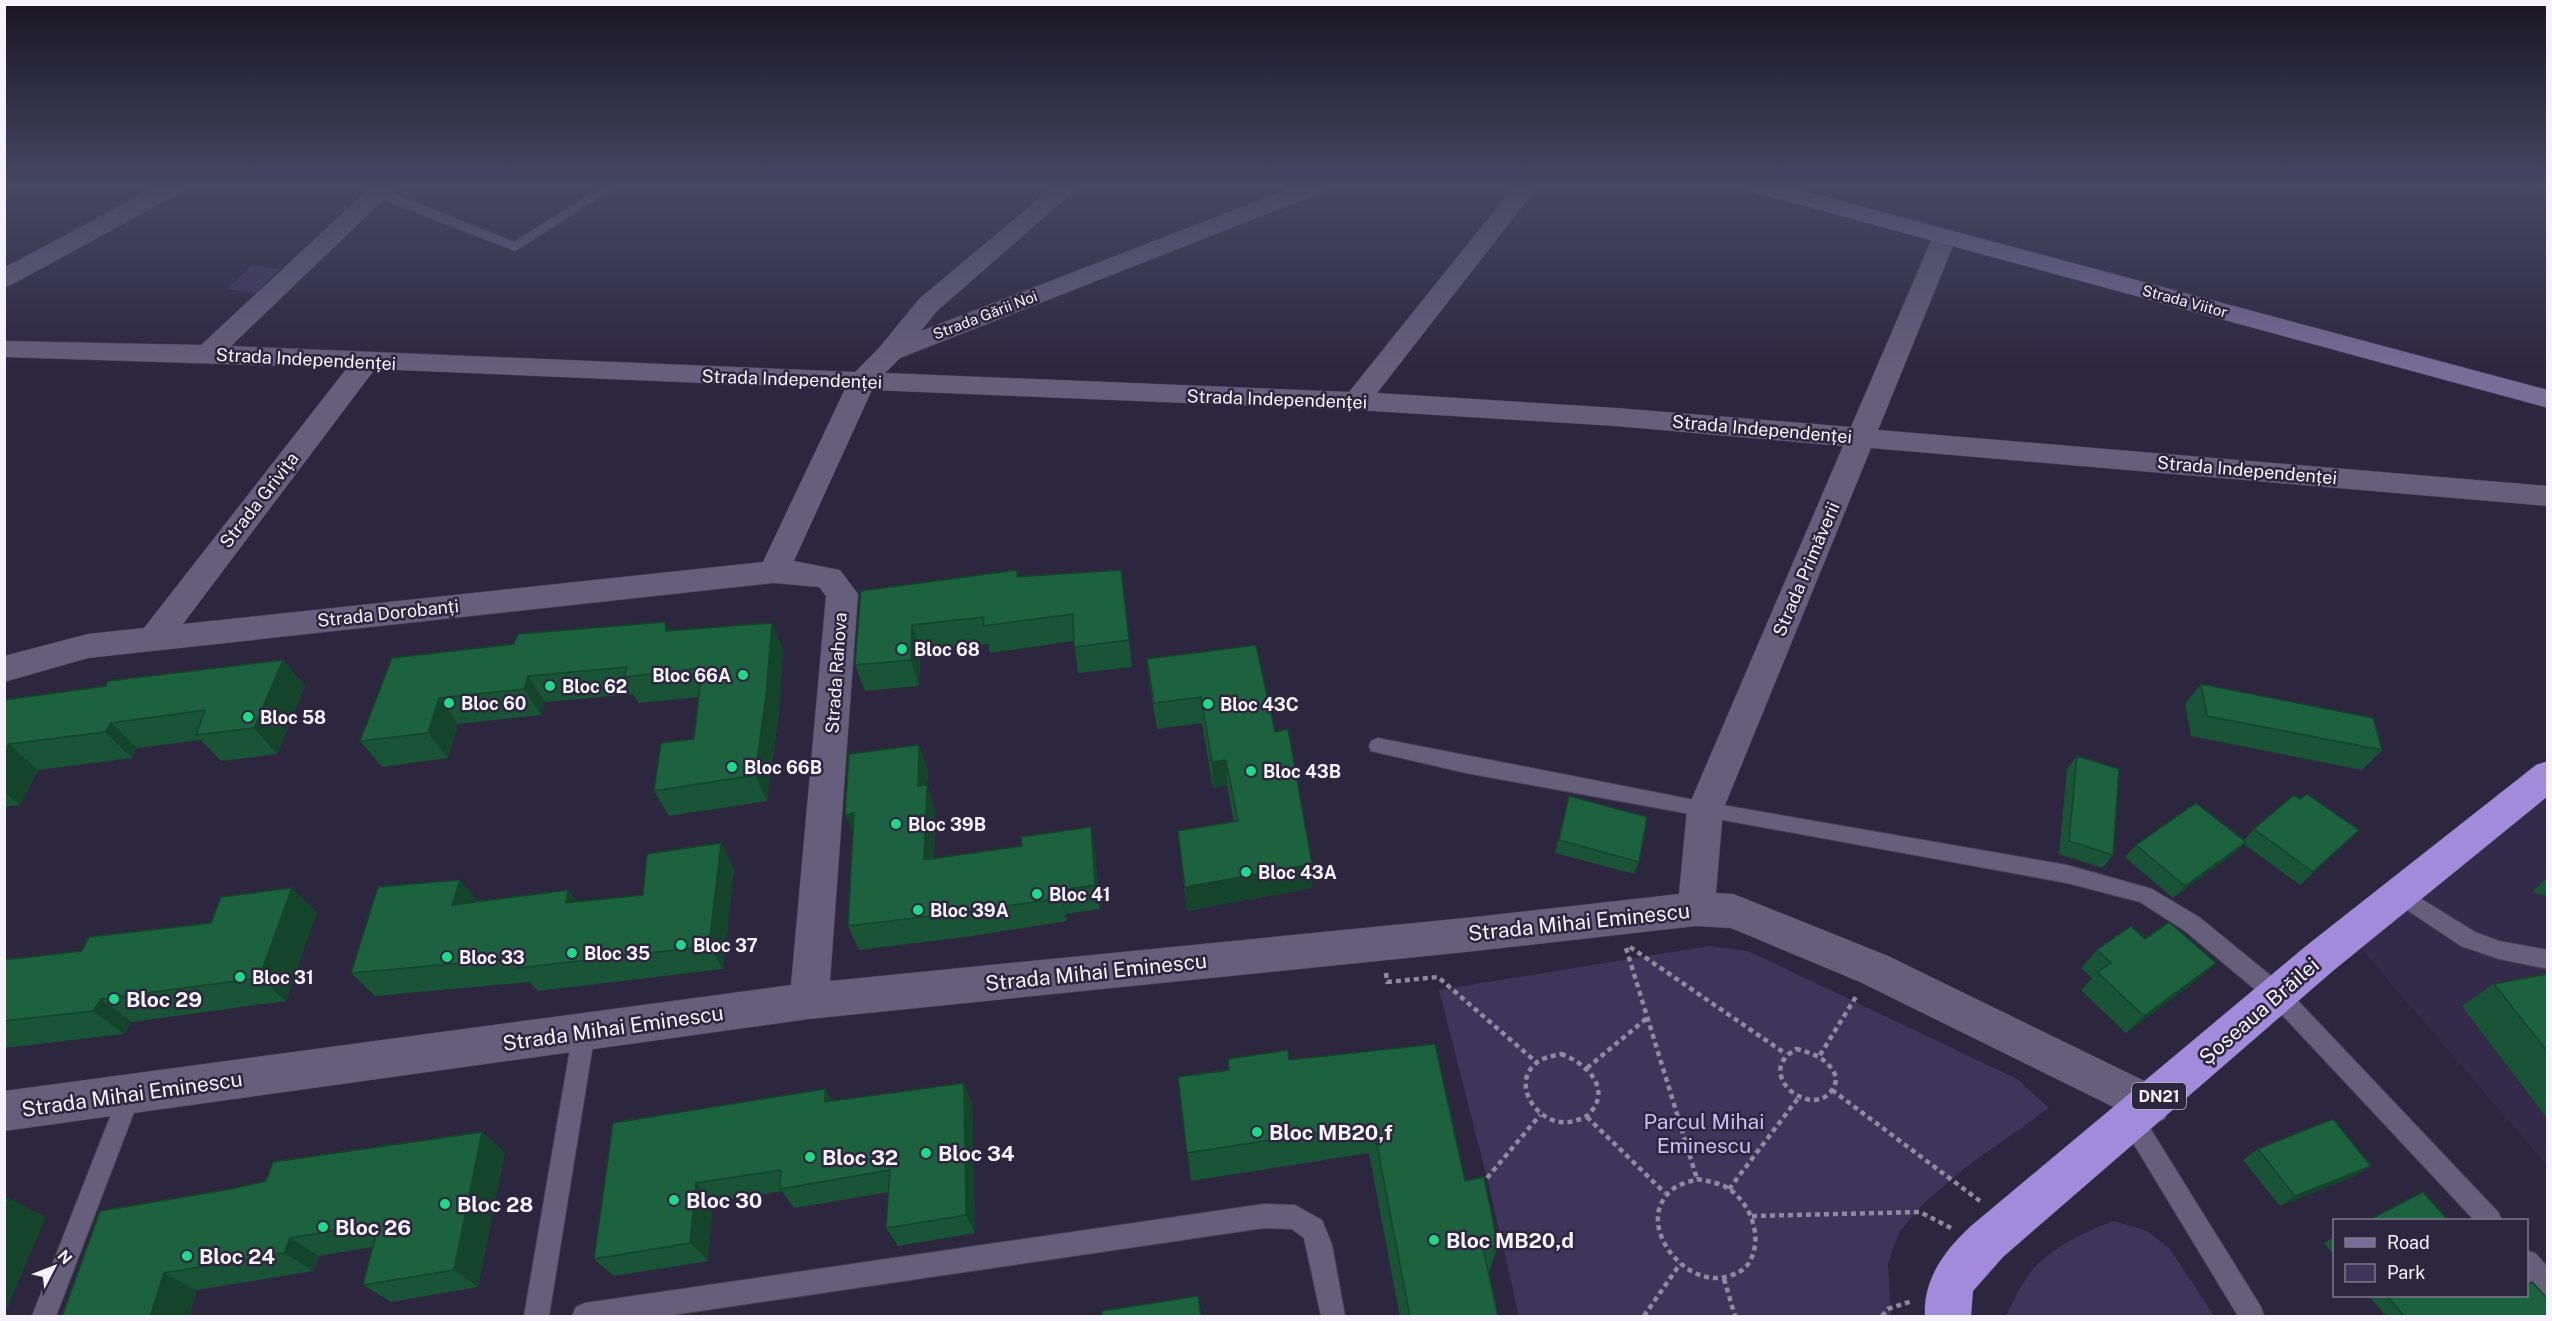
<svg xmlns="http://www.w3.org/2000/svg" width="2552" height="1321" viewBox="0 0 2552 1321" font-family="'Public Sans',sans-serif">
<style>
.built{fill:#342b4b}
.green{fill:#3f355a}
.lines{fill:none;stroke-linecap:round;stroke-linejoin:round}
.lane-casing{stroke:#464055;stroke-width:2}
.street-casing{stroke:#464055;stroke-width:1}
.secondary-casing{stroke:#464055;stroke-width:1}
.highway-casing{stroke:#464055;stroke-width:1}
.path{stroke:#8f8a9d;stroke-width:4.5;stroke-dasharray:5 4;stroke-linecap:butt}
.lane{fill:#665f7c;fill-rule:evenodd}
.street{fill:#665f7c;fill-rule:evenodd}
.secondary{fill:#786c98;fill-rule:evenodd}
.highway{fill:#a18bda;fill-rule:evenodd}
.wall{fill:#185435}
.shaded-wall{fill:#14452b}
.building{fill:#1c623e;stroke:#14452b;stroke-width:1.5}
.poi-dot{fill:#20d887;stroke:#2d263f;stroke-width:2}
.labels{text-anchor:middle;dominant-baseline:central;stroke-width:5;stroke-linejoin:round;paint-order:stroke}
.far-street-label{font-size:15px;fill:#f5f2fd;stroke:#2d263f}
.shield{fill:#2d263f;stroke:#b9b5c4;stroke-width:1.5}
.shield-label{font-size:16px;font-weight:bold;fill:#f5f2fd}
.street-label{font-size:18px;fill:#f5f2fd;stroke:#2d263f}
.poi-label{font-size:18px;font-weight:bold;fill:#f5f2fd;stroke:#2d263f;text-anchor:start}
.near-street-label{font-size:21px;fill:#f5f2fd;stroke:#2d263f}
.near-poi-label{font-size:21px;font-weight:bold;fill:#f5f2fd;stroke:#2d263f;text-anchor:start}
.near-park-label{font-size:21px;fill:#ccbff3;stroke:#2d263f}
</style>
<rect width="100%" height="100%" fill="#2d263f"/>
<path class="built" d="M2489 185H2547V199Z
M2547 799V1165L2358 945Z"/>
<path class="green" d="M252 265 280 269 256 293 227 289Z
M1709 946 1748 951 2017 1079 2049 1108 1966 1167 1924 1203 1899 1232 1888 1263 1891 1316H1519L1487 1178 1439 990Z
M2114 1221 2147 1231 2169 1248 2214 1316H2006C2014 1300 2022 1282 2034 1268 2052 1248 2089 1229 2114 1221Z"/>
<g class="lines">
<defs>
<path id="lane" d="M604 185H619L515 251 372 195 371 192 377 188 382 189 514 242Z
M1378 738 1705 802 2067 865 2152 889 2199 917 2286 988 2498 1212 2502 1220H2474L2270 1002 2185 931 2140 902 2067 883 1466 773 1371 751 1369 746 1371 741Z
M2399 885 2475 932 2499 941 2548 950V969L2499 959 2461 946 2392 900 2389 894 2392 888Z
M584 1022 592 1025 595 1032 549 1316H524L573 1032 576 1025Z
M130 1083 138 1086 141 1094 56 1316H32L119 1094 122 1086Z
M2132 1109 2140 1112 2261 1307 2264 1316H2238L2124 1128 2121 1120 2124 1112Z
M1264 1204 1295 1205 1322 1220 1332 1245 1345 1316H1321L1304 1238 1292 1229 1264 1228 666 1316H572L576 1307 585 1303Z
M2526 1250 2535 1253 2548 1267V1297L2539 1294 2526 1280Z"/>
<path id="street" d="M159 185H189L185 190 13 284 4 287V268Z
M373 185H399L231 346 855 372 879 348 919 299 1055 185H1081L937 311 921 331 1299 185H1332L1328 190 900 358 885 373 1349 392 1515 185H1539L1377 393 1616 408 1851 427 1933 236 1936 231 1945 229 1954 231 1957 236 1878 430 2548 486V506L1871 448 1723 810 1716 893 1733 894 1746 899 1888 956 2165 1091 2171 1105 2165 1119 2150 1125 1860 982 1731 928 1696 926 1475 951 809 1019 4 1131V1091L791 985 826 596 819 587 774 583 88 658 4 682V656L88 634 144 628 347 368 4 357V341L201 345ZM375 369 845 389 763 562 183 624ZM872 390 1356 410 1616 426 1843 446 1687 810 1679 894 1475 917 830 981 858 594 840 570 794 561Z"/>
<path id="secondary" d="M1742 185H1781L2548 390V408L1746 190Z"/>
<path id="highway" d="M2548 761V796L2334 970 2003 1257 1973 1291 1971 1316H1925C1923 1279 1945 1250 1971 1226L2306 946 2536 765Z"/>
</defs>
<use href="#lane" class="lane-casing"/>
<use href="#street" class="street-casing"/>
<use href="#secondary" class="secondary-casing"/>
<use href="#highway" class="highway-casing"/>
<path class="path" d="M1630 947 1786 1054
M1626 948 1697 1179
M1386 973 1387 982 1438 977 1535 1061
M1796 1049C1809 1052 1824 1057 1832 1069 1837 1076 1837 1083 1832 1090 1814 1117 1765 1083 1785 1058 1787 1054 1793 1052 1796 1049Z
M1561 1054C1584 1062 1613 1087 1590 1113 1586 1118 1580 1119 1574 1121 1541 1131 1506 1083 1539 1061 1545 1057 1554 1056 1561 1054Z
M1820 1055 1857 995
M1587 1068 1647 1018
M1832 1090 1980 1201
M1587 1117 1665 1193
M1487 1178 1540 1115
M1697 1179C1706 1181 1715 1182 1724 1186 1749 1199 1764 1235 1750 1261 1745 1270 1738 1273 1729 1276 1685 1291 1632 1222 1672 1190 1678 1184 1689 1182 1697 1179Z
M1729 1189 1799 1097
M1752 1216 1920 1212 1951 1228
M1724 1279 1735 1316
M1644 1316 1680 1264
M1882 1316 1888 1309 1912 1301"/>
<use href="#lane" class="lane"/>
<use href="#street" class="street"/>
<use href="#secondary" class="secondary"/>
<use href="#highway" class="highway"/>
</g>
<path class="wall" d="M1017 570 1018 577 1121 570 1132 667 1078 673 1074 641 990 653 988 644 920 651 919 686 865 691 855 665 861 591Z
M669 631 783 649 778 721 767 801 669 816 654 791 694 739 699 697 638 703 633 694 545 702 541 715 458 724 448 758 382 767 360 741 392 658Z
M1147 659 1275 732 1312 864V888L1187 911 1178 831 1234 822 1227 785 1213 788 1202 723 1157 729 1150 685Z
M283 660 305 686 277 754 221 761 201 740 137 748 132 758 38 770 20 805 4 807V700L106 686Z
M2201 684 2382 750 2362 770 2191 736 2185 704Z
M919 745 928 771 927 785 935 810 934 859 1095 852 1100 909 1066 914 1067 921 973 936 859 950 848 926 853 834Z
M2077 756 2113 855 2103 868 2059 854 2067 769Z
M1569 796 1639 862 1634 874 1555 853Z
M2300 799 2359 830 2300 885 2244 844 2233 854 2173 898 2125 857 2136 845 2244 840 2254 829Z
M721 843 734 868 723 969 538 991 530 982 375 996 351 973 478 901 568 890 577 902 643 895Z
M2547 878V896L2532 892Z
M317 912 286 1001 132 1022 124 1034 4 1048V960L82 951Z
M2145 939 2216 963 2197 980 2126 1033 2081 990 2092 978 2081 968 2097 950Z
M2547 974V1118L2462 1006 2494 984Z
M1289 1060 1465 1181 1498 1246 1489 1272 1498 1317H1400L1369 1153 1191 1181 1178 1077 1229 1070Z
M825 1089 832 1101 972 1104 975 1233 898 1246 886 1228 889 1192 794 1208 782 1191 713 1202 708 1261 614 1276 594 1259Z
M482 1132 505 1152 478 1287 391 1302 363 1285 373 1247 319 1256 313 1271 197 1290 62 1317 231 1189Z
M2258 1149 2355 1176 2280 1206 2243 1160Z
M2334 1237V1255L2324 1243Z
M2369 1296H2526L2547 1317H2387Z"/>
<path class="shaded-wall" d="M665 622 678 649 666 631Z
M772 623 783 649 778 721 767 801 755 775Z
M912 625 920 651 919 686 911 660Z
M283 660 305 686 277 754 254 728Z
M528 676 545 702 541 715 524 689Z
M439 698 458 724 448 758 428 733Z
M111 723 137 748 132 758 105 732Z
M9 744 38 770 20 805 4 792V752Z
M919 745 928 771 927 785 935 810 933 885 924 860 918 786Z
M1226 760 1227 785 1213 788 1212 762Z
M854 813 856 840 845 815Z
M1091 827 1095 852 1100 909 1095 885Z
M2246 842 2233 854 2173 898 2185 886Z
M721 843 734 868 723 969 709 946Z
M1312 864V888L1187 911 1185 887Z
M460 880 481 904 452 905Z
M292 888 317 912 286 1001 259 978Z
M568 890 586 914 566 903Z
M1061 890 1066 914 1067 921 1062 898Z
M2216 963 2197 980 2126 1033 2144 1016Z
M101 999 132 1022 124 1034 93 1011Z
M964 1083 972 1104 975 1233 966 1215Z
M825 1089 838 1110 825 1102Z
M482 1132 505 1152 478 1287 454 1270Z
M2371 1166 2355 1176 2280 1206 2295 1196Z
M696 1183 713 1202 708 1261 690 1243Z
M9 1198 46 1217 4 1316V1208Z
M290 1238 319 1256 313 1271 284 1253Z
M164 1273 197 1290 189 1317H150Z"/>
<path class="building" d="M1017 570V577L1121 570 1129 640 1074 647 1073 614 983 626 984 617 912 625 911 660 855 665 861 591Z
M665 622 666 631 772 623 766 695 755 775 654 791 661 743 694 739 702 668 624 677 627 667 528 676 524 689 439 698 428 733 360 741 392 658 514 644 518 634Z
M1256 645 1275 732 1288 729 1312 864 1185 887 1178 831 1238 821 1226 760 1212 762 1201 697 1154 703 1147 659Z
M283 660 254 728 196 735 205 710 111 723 105 732 9 744 4 752V700L106 686 108 681Z
M2201 684 2373 718 2382 750 2207 716Z
M919 745 918 786 927 785 924 860 1022 846 1021 837 1091 827 1095 885 1061 890 1062 898 965 912 848 926 854 813 845 815 849 754Z
M2077 756 2119 769 2113 855 2069 841Z
M2307 794 2359 830 2313 872 2254 829 2294 795 2300 799Z
M1569 796 1647 817 1639 862 1559 840Z
M2196 803 2246 842 2185 886 2136 845Z
M721 843 709 946 518 968 519 958 351 973 378 887 460 880 452 905 568 890 566 903 643 895 647 854Z
M292 888 259 978 101 999 93 1011 4 1021V960L82 951 89 937 211 923 221 897Z
M2169 922 2216 963 2144 1016 2097 972 2111 963 2097 950 2131 926 2145 939Z
M2547 974V1051L2494 984Z
M1435 1044 1465 1181 1484 1177 1498 1246 1483 1247 1498 1317H1410L1373 1124 1187 1153 1178 1077 1229 1070 1228 1059 1288 1050 1289 1060Z
M964 1083 966 1215 886 1228 890 1170 780 1189 781 1170 696 1183 690 1243 594 1259 613 1123 825 1089V1102Z
M2333 1119 2371 1166 2295 1196 2258 1149Z
M482 1132 454 1270 363 1285 379 1223 290 1238 284 1253 164 1273 150 1317H62L100 1211 231 1189 266 1181 273 1162Z
M2423 1192 2449 1221H2367Z
M9 1198 4 1208V1199Z
M2532 1282 2547 1298V1317H2405L2387 1296H2526V1285Z
M1198 1296 1201 1317H1102V1311Z"/>
<linearGradient id="sky" x2="0" y2="1"><stop stop-color="#191523"/><stop offset="0.5" stop-color="#464763"/><stop offset="1" stop-color="#464763" stop-opacity="0"/></linearGradient>
<rect width="2552" height="370" fill="url(#sky)"/>
<g class="poi-dot">
<circle cx="902" cy="649" r="6"/>
<circle cx="743" cy="675" r="6"/>
<circle cx="550" cy="686" r="6"/>
<circle cx="449" cy="703" r="6"/>
<circle cx="1208" cy="704" r="6"/>
<circle cx="248" cy="717" r="6"/>
<circle cx="732" cy="767" r="6"/>
<circle cx="1251" cy="771" r="6"/>
<circle cx="896" cy="824" r="6"/>
<circle cx="1246" cy="872" r="6"/>
<circle cx="1037" cy="894" r="6"/>
<circle cx="918" cy="910" r="6"/>
<circle cx="681" cy="945" r="6"/>
<circle cx="572" cy="953" r="6"/>
<circle cx="447" cy="957" r="6"/>
<circle cx="240" cy="977" r="6"/>
<circle cx="114" cy="999" r="6"/>
<circle cx="1257" cy="1132" r="6"/>
<circle cx="926" cy="1153" r="6"/>
<circle cx="810" cy="1157" r="6"/>
<circle cx="674" cy="1200" r="6"/>
<circle cx="445" cy="1204" r="6"/>
<circle cx="323" cy="1227" r="6"/>
<circle cx="1434" cy="1240" r="6"/>
<circle cx="187" cy="1256" r="6"/>
</g>
<g class="labels">
<g class="far-street-label">
<text transform="translate(2185 301) rotate(15)">Strada Viitor</text>
<text transform="translate(985 315) rotate(-21)">Strada Gării Noi</text>
</g>
<rect class="shield" x="2132" y="1083" width="54" height="26" rx="4.5"/>
<g class="shield-label">
<text x="2159" y="1096">DN21</text>
</g>
<g class="street-label">
<text transform="translate(306 359) rotate(3)">Strada Independenței</text>
<text transform="translate(792 379) rotate(2)">Strada Independenței</text>
<text transform="translate(1277 399) rotate(2)">Strada Independenței</text>
<text transform="translate(1762 429) rotate(5)">Strada Independenței</text>
<text transform="translate(2247 470) rotate(5)">Strada Independenței</text>
<text transform="translate(259 500) rotate(-52)">Strada Grivița</text>
<text transform="translate(1806 569) rotate(-67)">Strada Primăverii</text>
<text transform="translate(388 613) rotate(-6)">Strada Dorobanți</text>
<text transform="translate(836 673) rotate(-86)">Strada Rahova</text>
</g>
<g class="poi-label">
<text x="914" y="649">Bloc 68</text>
<text x="731" y="675" text-anchor="end">Bloc 66A</text>
<text x="562" y="686">Bloc 62</text>
<text x="461" y="703">Bloc 60</text>
<text x="1220" y="704">Bloc 43C</text>
<text x="260" y="717">Bloc 58</text>
<text x="744" y="767">Bloc 66B</text>
<text x="1263" y="771">Bloc 43B</text>
<text x="908" y="824">Bloc 39B</text>
<text x="1258" y="872">Bloc 43A</text>
<text x="1049" y="894">Bloc 41</text>
<text x="930" y="910">Bloc 39A</text>
<text x="693" y="945">Bloc 37</text>
<text x="584" y="953">Bloc 35</text>
<text x="459" y="957">Bloc 33</text>
<text x="252" y="977">Bloc 31</text>
</g>
<g class="near-street-label">
<text transform="translate(1579 922) rotate(-6)">Strada Mihai Eminescu</text>
<text transform="translate(1096 972) rotate(-6)">Strada Mihai Eminescu</text>
<text transform="translate(2259 1011) rotate(-41)">Șoseaua Brăilei</text>
<text transform="translate(613 1028) rotate(-8)">Strada Mihai Eminescu</text>
<text transform="translate(132 1094) rotate(-8)">Strada Mihai Eminescu</text>
</g>
<g class="near-poi-label">
<text x="126" y="999">Bloc 29</text>
<text x="1269" y="1132">Bloc MB20,f</text>
<text x="938" y="1153">Bloc 34</text>
<text x="822" y="1157">Bloc 32</text>
<text x="686" y="1200">Bloc 30</text>
<text x="457" y="1204">Bloc 28</text>
<text x="335" y="1227">Bloc 26</text>
<text x="1446" y="1240">Bloc MB20,d</text>
<text x="199" y="1256">Bloc 24</text>
</g>
<g class="near-park-label">
<text x="1704" y="1121">Parcul Mihai<tspan x="1704" dy="24">Eminescu</tspan></text>
</g>
</g>
<rect width="2552" height="1321" fill="none" stroke="#f5f2fd" stroke-width="12"/>
<rect x="2333" y="1219" width="195" height="78" fill="#2d263f" stroke="#7d788b" stroke-width="1.5"/>
<rect x="2345" y="1238" width="30" height="9" fill="#786c98" stroke="#7d788b" stroke-width="1.5"/>
<text x="2387" y="1249" font-size="18" fill="#f5f2fd">Road</text>
<rect x="2345" y="1264" width="30" height="18" fill="#3f355a" stroke="#7d788b" stroke-width="1.5"/>
<text x="2387" y="1279" font-size="18" fill="#f5f2fd">Park</text>
<g transform="translate(54 1267) rotate(48)" stroke="#2d263f" stroke-width="4.5" paint-order="stroke">
<path d="M0-4.5L10 22L0 15L-10 22Z" fill="#f5f2fd"/>
<text y="-9" font-size="16" font-weight="bold" text-anchor="middle" fill="#f5f2fd">N</text>
</g>
</svg>
